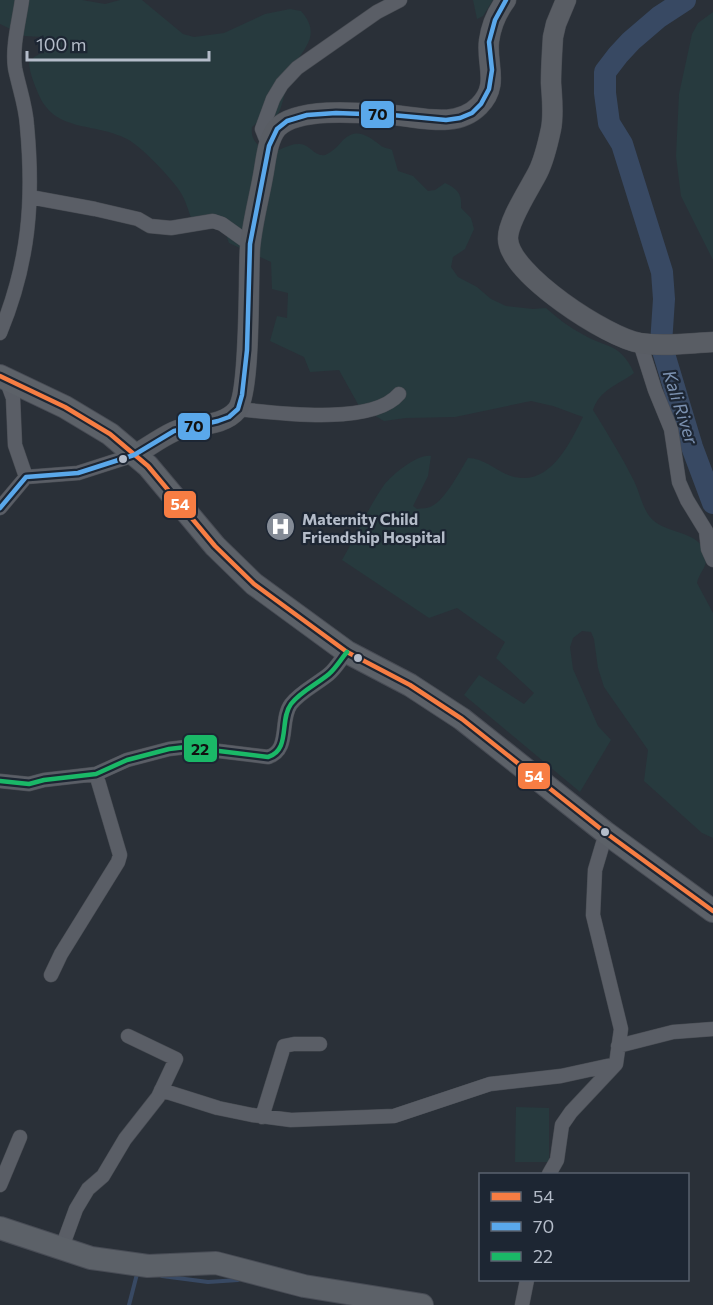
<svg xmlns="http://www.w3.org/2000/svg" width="713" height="1305" viewBox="0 0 713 1305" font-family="Commissioner,sans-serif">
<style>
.green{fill:#273a3e}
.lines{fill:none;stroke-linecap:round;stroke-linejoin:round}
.stream{stroke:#384963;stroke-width:4}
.river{stroke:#384963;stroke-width:22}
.street-casing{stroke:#484c53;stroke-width:15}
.secondary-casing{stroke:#484c53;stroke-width:21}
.primary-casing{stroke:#484c55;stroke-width:24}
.street{stroke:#5a5e66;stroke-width:14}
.secondary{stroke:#595d64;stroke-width:20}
.primary{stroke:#5c6168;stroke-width:22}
.bus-1-casing{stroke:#1d2633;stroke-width:9}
.bus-2-casing{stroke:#1d2633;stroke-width:9}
.bus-3-casing{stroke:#1d2633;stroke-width:9}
.bus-1{stroke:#f77d43;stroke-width:4.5}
.bus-2{stroke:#5aa8eb;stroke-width:4.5}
.bus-3{stroke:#1ab867;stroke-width:4.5}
.bus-dot{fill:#b4bcc9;stroke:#1d2633;stroke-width:2}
.labels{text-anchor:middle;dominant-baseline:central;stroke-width:4.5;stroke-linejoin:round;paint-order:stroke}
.poi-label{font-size:16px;font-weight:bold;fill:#b4bcc9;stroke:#1d2633;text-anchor:start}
.water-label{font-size:18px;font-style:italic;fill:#7c92b1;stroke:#1d2633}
.line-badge{stroke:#1d2633;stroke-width:2}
.badge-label{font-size:16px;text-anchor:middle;font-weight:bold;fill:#fff}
.pale-badge-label{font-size:16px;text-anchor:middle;font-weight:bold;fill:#111}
</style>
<rect width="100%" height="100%" fill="#2a3038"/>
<path class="green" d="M0 0H82L105 4 120 0H142L183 34 194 37 224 33 265 14 290 9 301 11C319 32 309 43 296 62 292 67 291 74 289 79 285 89 283 104 279 112 275 119 266 121 259 121L252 127C250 141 259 146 269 153 280 151 289 143 300 144 309 144 315 157 325 155 331 153 339 145 343 140 357 127 368 136 380 145 383 148 388 148 392 150L398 171 413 176 428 191 435 190 445 183C458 189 462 194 461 208L471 218 474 229 465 249 453 257 451 267 458 277 477 287 491 299 506 306 533 309 546 308C557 318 569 327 582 334 607 349 620 342 634 373 618 385 599 390 593 410 607 433 621 455 633 479 639 490 642 507 650 517 663 533 690 530 702 546 713 564 700 569 697 583L713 613V838L702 833 644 781 648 750 604 687 598 668 594 639 591 632 582 631 573 638 570 647 573 669 598 726 611 740 580 792 464 695 479 675 524 704 534 693 496 658 505 642 457 608 429 618 342 560C356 536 368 508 384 485 393 474 417 454 431 456L428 476 413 506 417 509C422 508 427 509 432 506 445 500 460 471 468 458 484 458 496 471 511 476 549 488 569 445 583 417L553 406 531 401 455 417 406 418 384 421 359 406 339 370 310 372 304 357 270 341 277 316 287 318 288 293 272 289 271 262 229 243 224 229 192 220C188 210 185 198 179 190 170 177 141 146 127 139 94 122 54 133 38 93 34 83 30 74 29 63L34 57 51 48 50 41 42 37 25 36 0 24Z
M493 0 483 16 477 19 473 0Z
M713 12V260L681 196 676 156 679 94 692 34 698 23Z
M516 1107 549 1108V1162H515Z"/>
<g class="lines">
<path class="stream" d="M162 1276 208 1282 238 1280
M129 1305 137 1274"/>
<path class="river" d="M685 0 659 17 631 41 618 55 605 72V93L609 123 622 144 662 272 664 299 661 344 692 447 713 503"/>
<defs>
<path id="street" d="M272 138 266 139 262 129 273 99 282 84 297 68 377 12 400 0
M30 197 95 209 138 219 150 226 171 228 213 221 222 224 250 244
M0 333C29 263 34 201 27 126 26 106 19 88 15 68 12 46 19 22 22 0
M640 343 655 390 671 429 679 482 687 500 706 531 708 549 713 560
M6 379 13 398 15 445 26 477
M238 409C277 413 372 426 399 394
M0 508 26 477 78 473 134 455
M0 781 29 784 44 780 96 774 127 760 169 749 186 747 268 757C291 750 279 720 291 704 300 692 317 684 329 674 336 668 341 659 347 652
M51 975 61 954 118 862 120 855 96 774
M618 1046 673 1032 713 1029
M161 1090 218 1108 252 1115 291 1120 394 1116 490 1084 561 1076 616 1064
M262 1117 284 1046 294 1044H320
M549 1174 557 1160 562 1125 571 1112 616 1064 621 1029 593 915 595 870 606 833
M0 1185 20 1137
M61 1250 76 1209 88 1189 103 1176 125 1139 158 1097 176 1059 128 1036
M522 1305 527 1280"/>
<path id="secondary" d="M566 0 556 24 553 37C552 53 551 68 551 83 552 98 554 114 551 129 548 143 544 160 538 172 530 188 507 222 508 239 509 274 608 338 640 343 663 347 690 343 713 342
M134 455C147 448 160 438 173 432 192 423 222 428 237 410 251 392 248 277 250 248 252 224 259 199 263 176 266 161 267 140 277 128 298 106 364 113 392 115 421 117 456 129 479 106 500 85 486 65 489 41 491 26 497 12 506 0"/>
<path id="primary" d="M0 376 65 407 110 434 148 466 215 546 254 584 347 652 410 685 462 719 606 833 713 911
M0 1228 91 1258 148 1266 216 1263 304 1286 422 1305"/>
</defs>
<use href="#street" class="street-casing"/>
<use href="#secondary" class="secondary-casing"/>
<use href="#primary" class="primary-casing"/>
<use href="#street" class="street"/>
<use href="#secondary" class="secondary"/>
<use href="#primary" class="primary"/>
<defs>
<path id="bus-1" d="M0 376 65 407 110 434 148 466 215 546 254 584 347 652 410 685 462 719 606 833 713 911"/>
<path id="bus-2" d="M0 508 26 477 78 473 134 455 174 431 218 421 229 417 238 409 242 395 247 350 250 244 269 146 277 129 287 121 307 115 336 113 392 115 446 120 460 118 472 113 481 104 489 89 492 70 489 42 495 20 506 0"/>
<path id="bus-3" d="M0 781 29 784 44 780 96 774 127 760 169 749 186 747 268 757C291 750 279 720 291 704 300 692 317 684 329 674 336 668 341 659 347 652"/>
</defs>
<use href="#bus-1" class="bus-1-casing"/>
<use href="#bus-2" class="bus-2-casing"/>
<use href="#bus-3" class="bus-3-casing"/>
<use href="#bus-1" class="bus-1"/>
<use href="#bus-2" class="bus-2"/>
<use href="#bus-3" class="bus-3"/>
</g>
<defs>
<symbol id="hospital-disc" viewBox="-11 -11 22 22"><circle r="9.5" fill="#848b96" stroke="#1d2633"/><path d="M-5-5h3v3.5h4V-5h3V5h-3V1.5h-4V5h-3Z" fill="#fff"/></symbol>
</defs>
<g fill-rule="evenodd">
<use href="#hospital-disc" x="264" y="510" width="33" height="33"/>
</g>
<g class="bus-dot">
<circle cx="123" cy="459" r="5"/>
<circle cx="358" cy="658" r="5"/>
<circle cx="605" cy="832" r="5"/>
</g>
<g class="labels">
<g class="poi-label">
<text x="302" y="518">Maternity Child<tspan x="302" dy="18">Friendship Hospital</tspan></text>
</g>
<g class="water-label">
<text transform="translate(681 407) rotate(72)">Kali River</text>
</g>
</g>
<g class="line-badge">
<rect x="360" y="100" width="35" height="29" rx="6" fill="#5aa8eb"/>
<rect x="177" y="412" width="34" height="29" rx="6" fill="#5aa8eb"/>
<rect x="163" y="490" width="34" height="29" rx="6" fill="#f77d43"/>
<rect x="183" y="734" width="35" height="29" rx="6" fill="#1ab867"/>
<rect x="517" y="762" width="34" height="28" rx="6" fill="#f77d43"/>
</g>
<g class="badge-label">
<text x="180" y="510">54</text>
<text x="534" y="782">54</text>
</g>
<g class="pale-badge-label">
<text x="378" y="120">70</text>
<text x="194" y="432">70</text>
<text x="200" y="755">22</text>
</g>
<rect x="479" y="1173" width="210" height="108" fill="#1d2633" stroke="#59626f" stroke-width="1.5"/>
<rect x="491" y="1192" width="30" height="9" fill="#f77d43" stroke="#59626f" stroke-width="1.5"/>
<text x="533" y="1203" font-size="18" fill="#b4bcc9">54</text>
<rect x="491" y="1222" width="30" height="9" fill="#5aa8eb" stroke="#59626f" stroke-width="1.5"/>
<text x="533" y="1233" font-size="18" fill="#b4bcc9">70</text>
<rect x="491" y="1252" width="30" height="9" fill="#1ab867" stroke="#59626f" stroke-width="1.5"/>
<text x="533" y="1263" font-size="18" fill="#b4bcc9">22</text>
<path d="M27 51v9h182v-9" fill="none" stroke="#b4bcc9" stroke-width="3"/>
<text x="36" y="51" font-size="18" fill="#b4bcc9" stroke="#1d2633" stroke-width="4.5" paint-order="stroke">100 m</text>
</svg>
